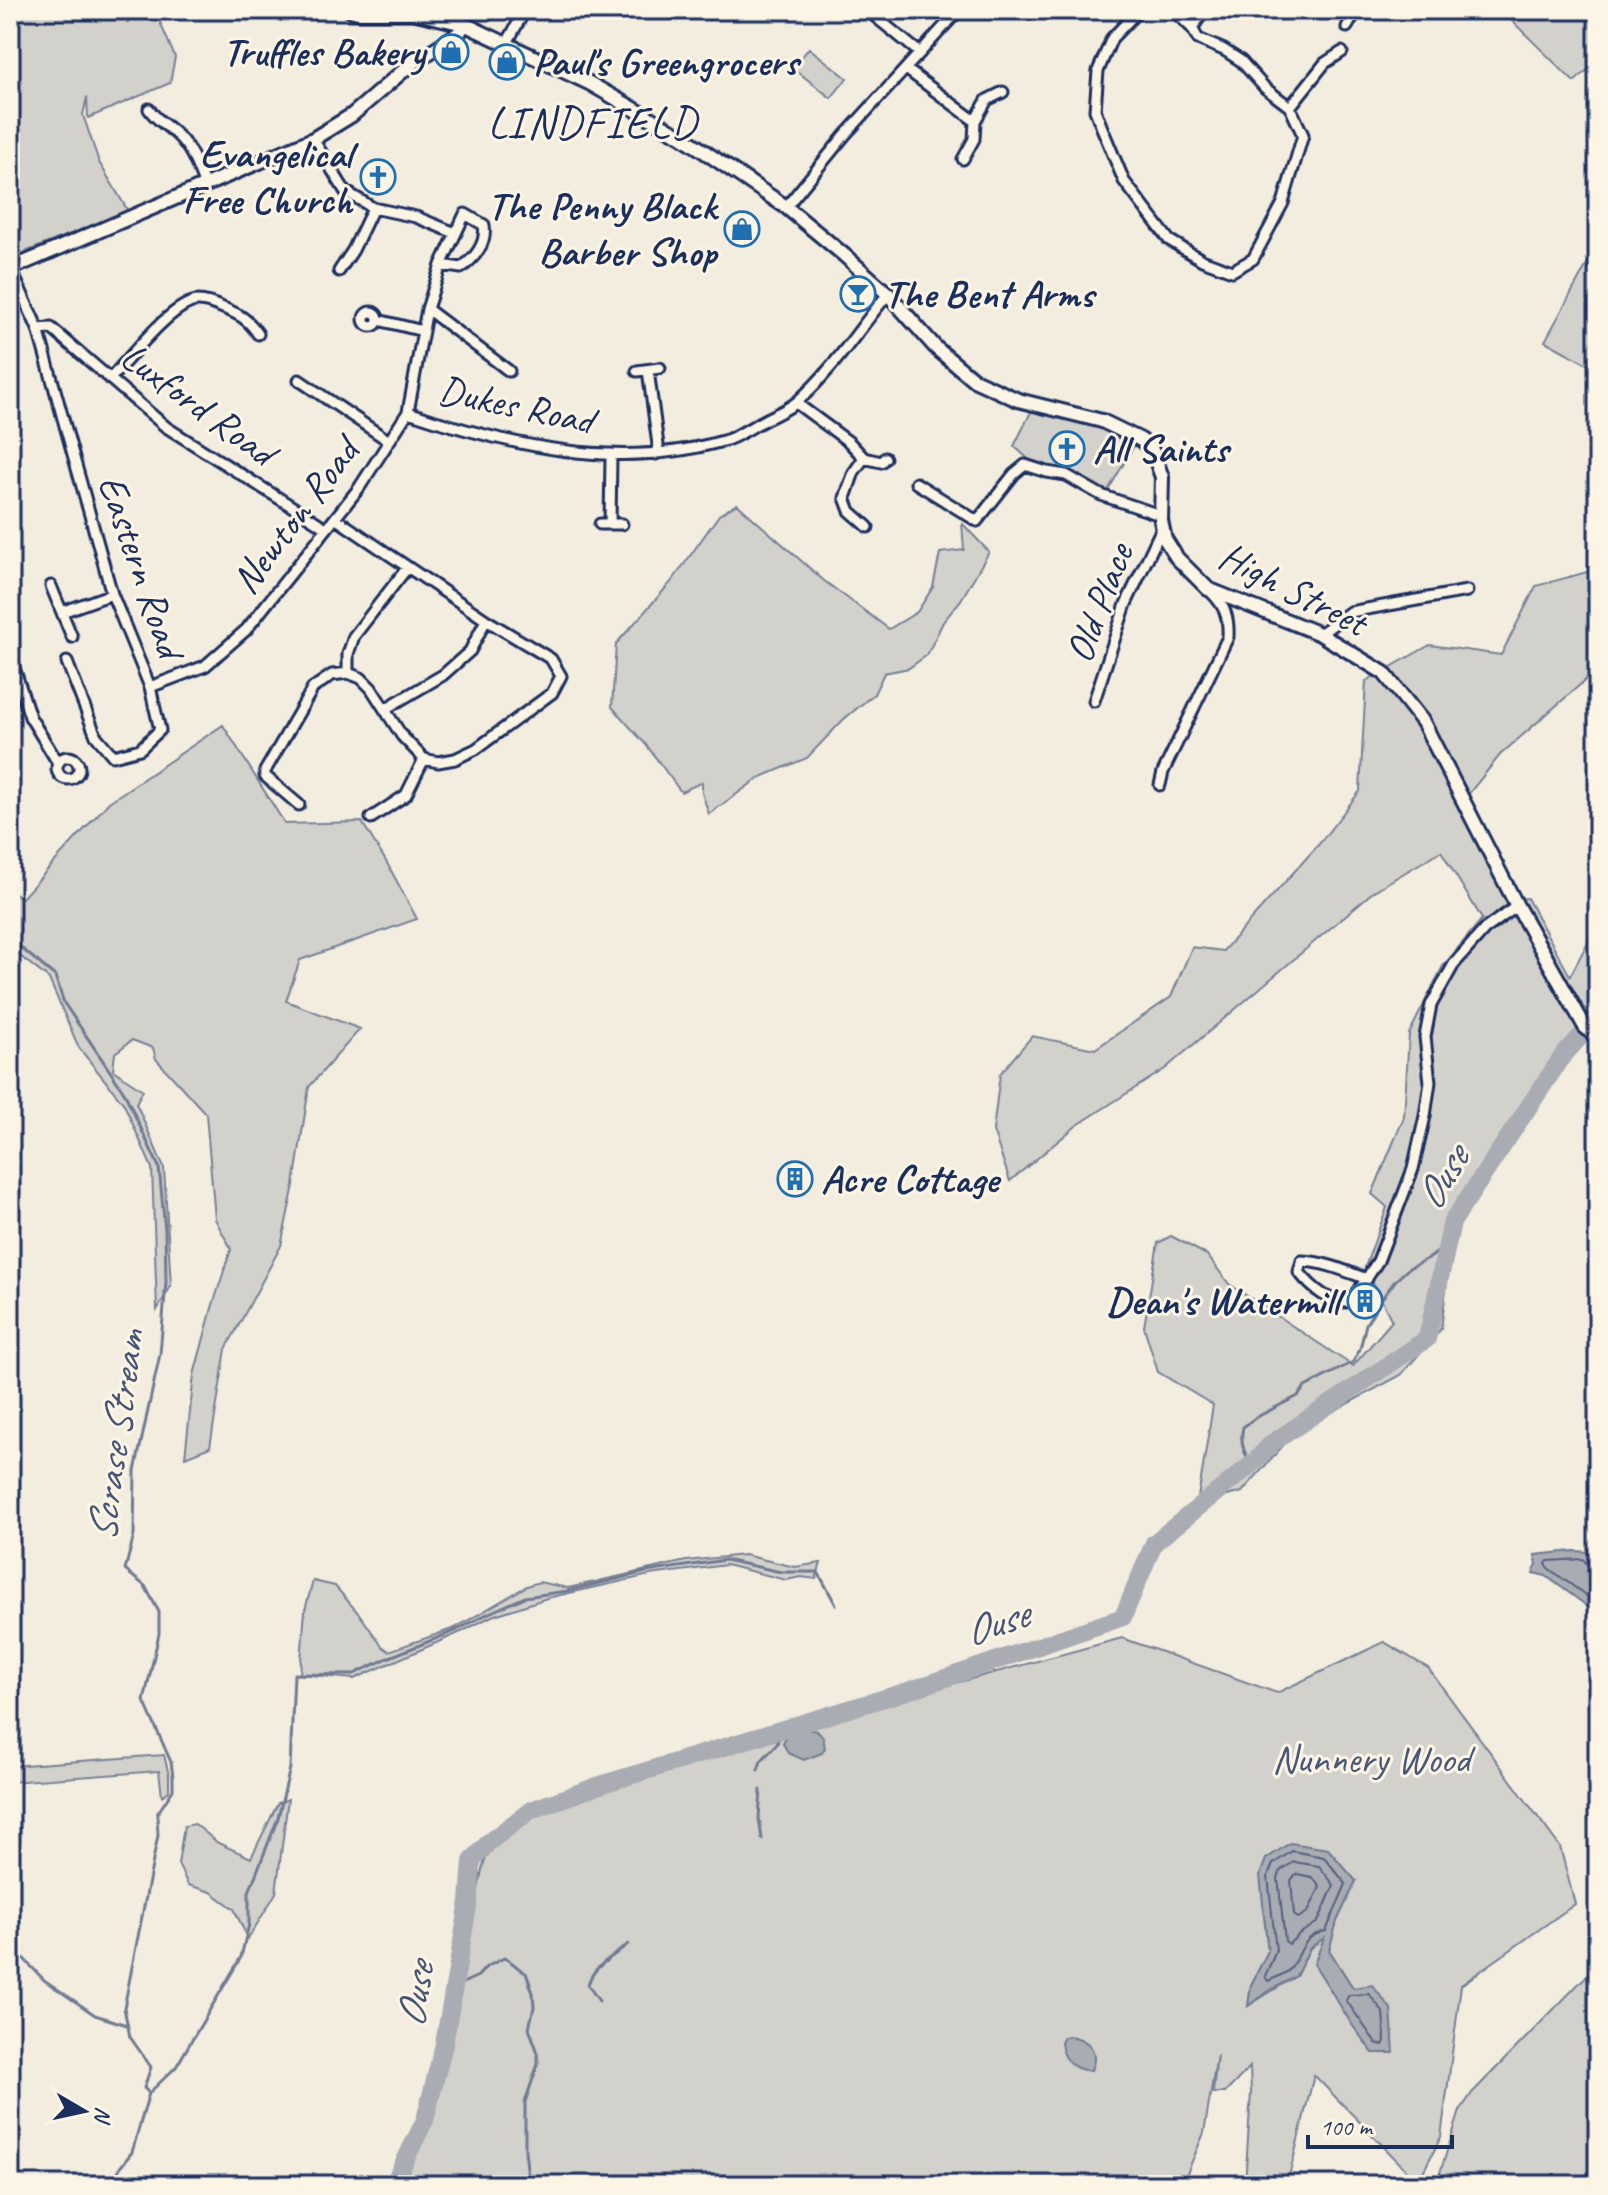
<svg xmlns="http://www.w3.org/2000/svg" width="1608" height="2195" viewBox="0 0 1608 2195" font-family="Caveat,sans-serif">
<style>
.green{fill:#d3d1cc;stroke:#778095;stroke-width:2;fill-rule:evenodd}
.water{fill:#a9acb3;stroke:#707a91;stroke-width:2}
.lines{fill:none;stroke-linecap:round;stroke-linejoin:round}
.shore{stroke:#546180;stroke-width:2}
.stream{stroke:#707a91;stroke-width:3}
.river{stroke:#a9acb3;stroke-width:18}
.street-casing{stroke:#1b2f5e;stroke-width:15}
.secondary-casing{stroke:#1b2f5e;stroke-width:18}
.street{stroke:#fcf5e5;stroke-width:9}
.secondary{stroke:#fcf5e5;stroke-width:12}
.labels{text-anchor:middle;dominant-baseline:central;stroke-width:6;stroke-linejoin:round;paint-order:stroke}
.poi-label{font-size:40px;font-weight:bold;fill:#1b2f5e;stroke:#fcf5e5;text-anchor:end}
.street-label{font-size:40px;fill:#1b2f5e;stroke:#fcf5e5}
.park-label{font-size:40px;fill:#49587a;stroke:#fcf5e5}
.water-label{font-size:42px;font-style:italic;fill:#465478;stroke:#fcf5e5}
.quarter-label{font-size:44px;letter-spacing:2px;fill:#1b2f5e;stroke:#fcf5e5}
</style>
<rect width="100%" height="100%" fill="#f3ede0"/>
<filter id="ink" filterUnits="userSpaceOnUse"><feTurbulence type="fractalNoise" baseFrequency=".0125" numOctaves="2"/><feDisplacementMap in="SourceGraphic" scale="16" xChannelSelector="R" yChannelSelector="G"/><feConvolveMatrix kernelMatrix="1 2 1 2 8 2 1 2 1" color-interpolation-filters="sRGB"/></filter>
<g filter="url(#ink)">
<path class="green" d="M10 10H133L127 23 130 19 144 18 159 20 175 57 170 83 88 118 87 97 83 115 99 162 128 211 10 258Z
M1501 10H1598V61L1574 82Z
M809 48 847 78 831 98 793 68Z
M1596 248H1598V370L1545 341Z
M1032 410 1102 429 1134 446 1106 494 1086 481 1067 473 1036 466 1014 446Z
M737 504 823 580 889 629 917 612 933 587 940 553 964 550 962 523 989 552 961 600 943 622 927 655 909 668 884 673 874 694 843 720 807 758 759 778 709 814 702 793V782L681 792 647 746 612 707 616 644 673 580 719 515Z
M1598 569V669L1500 755 1458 807 1506 900 1527 898 1570 976 1598 923V1026L1581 1041 1453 1235 1441 1329 1401 1375 1295 1432 1242 1492 1197 1504 1213 1405 1158 1372 1144 1327 1158 1243 1171 1236 1207 1255 1229 1284 1353 1366 1392 1321 1365 1267 1387 1207 1372 1194 1404 1117 1409 1034 1443 966 1482 919 1441 851 1374 891 1165 1069 1076 1126 1010 1181 993 1131 1000 1074 1032 1036 1095 1049 1171 997 1192 947 1223 951 1319 844 1360 791 1366 681 1430 645 1501 655 1536 586Z
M223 725 285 824 362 822 387 863 417 919 300 960 286 1001 360 1029 309 1087 294 1185 281 1246 226 1349 210 1447 185 1457 194 1375 212 1308 231 1249 215 1219 206 1114 156 1059 153 1048 132 1040 115 1053 113 1070 143 1090 136 1103 164 1168 171 1286 157 1310 152 1168 124 1104 79 1048 49 979 10 948V890L22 898 109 802Z
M744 1555 795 1567 821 1563 816 1579 801 1577 786 1580 726 1565 650 1575 547 1598 492 1616 461 1632 354 1679 300 1674 305 1610 313 1581 335 1586 360 1615 382 1646 389 1651 455 1628 527 1586 539 1582 568 1588 686 1561Z
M1122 1638 1277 1693 1384 1642 1428 1668 1560 1847 1575 1904 1461 1985 1441 2137 1418 2182 1314 2075 1287 2185H1245L1251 2092 1250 2067 1225 2093H1213L1217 2055 1204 2133 1182 2185H400L431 2124 482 1870 487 1854 500 1838 536 1812 619 1785 683 1759 739 1742ZM1356 1881 1337 1921 1329 1950 1353 1988 1373 2053 1353 2026 1315 1965 1325 1937 1310 1948 1296 1976 1248 2006 1251 1985 1268 1951 1263 1908Z
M164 1755 169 1775V1791L162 1796 159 1771 10 1782V1766Z
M288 1799 276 1893 248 1939 234 1909 211 1892 188 1885 178 1864 184 1826 195 1824 218 1843 251 1858 278 1803Z
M1598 1964V2185H1436L1460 2111 1472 2093Z"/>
<path class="water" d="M1574 1551 1590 1552 1598 1567V1614L1546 1576 1533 1573 1537 1564 1535 1555Z
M799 1728 817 1731 823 1737 825 1748 822 1753 804 1760 788 1753 783 1743 786 1737Z
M1290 1843 1328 1849 1356 1881 1337 1921 1329 1950 1353 1988 1372 1985 1391 2009 1394 2053H1373L1353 2026 1314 1964 1324 1938 1310 1948 1296 1976 1269 1991 1248 2006 1251 1985 1268 1951 1260 1875 1266 1859Z
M1069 2036C1088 2039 1100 2050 1091 2070 1074 2072 1063 2059 1061 2043L1064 2037Z"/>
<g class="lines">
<path class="shore" d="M1598 1570 1590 1568 1583 1559 1548 1561 1546 1564 1548 1568 1598 1604
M1292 1851 1324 1857 1346 1884 1326 1931C1300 1937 1304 1951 1291 1968 1286 1974 1275 1978 1268 1981L1265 1976 1276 1951 1268 1876 1273 1864Z
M1294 1862 1319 1866 1334 1885 1318 1922 1299 1934 1289 1944 1285 1941 1278 1878 1281 1870Z
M1297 1874 1312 1877 1320 1887 1308 1912 1298 1918 1294 1915 1291 1880Z
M1369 1994 1383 2012 1385 2041 1383 2045 1376 2043 1346 2000 1349 1995Z"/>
<path class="stream" d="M10 939 55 976 64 1003 124 1092 159 1167 165 1230 166 1282 160 1354 135 1471 134 1535 125 1570 145 1586 159 1612V1634L144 1701 171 1762 173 1777V1790L157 1814 158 1835 124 2008 130 2037 151 2067 144 2088 149 2093 132 2152 119 2169 115 2185
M1252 1464C1243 1453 1240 1440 1243 1427L1255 1418 1298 1396 1305 1387 1353 1362 1360 1349 1366 1324 1380 1301 1395 1281 1409 1268 1431 1257 1447 1245
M758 1770 761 1761 777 1744 781 1729
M761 1790 759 1818 762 1839
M10 1944 44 1980 95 2015 127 2025
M454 1987 478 1976 486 1967 504 1958C514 1962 517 1969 526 1973L533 1993 534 2007 529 2028 538 2053V2064L525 2102V2151L529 2185
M599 2001 588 1985C593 1965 614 1957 628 1944
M149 2093 176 2067 241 1957 249 1924V1892L278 1818 290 1768 294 1674 352 1675 390 1657 457 1630 487 1614 525 1597 567 1591 646 1572 725 1560 781 1572H818L836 1605"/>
<path class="river" d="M393 2185 425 2120 444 2044 469 1901 472 1861 489 1842 531 1810 603 1784 911 1690 1123 1617 1154 1543 1252 1464 1272 1443 1427 1339 1452 1222 1562 1057 1598 1017"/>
<defs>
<path id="street" d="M867 10 920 53
M1139 10 1112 38 1098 71 1095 110 1102 128 1124 181 1169 240 1202 260 1232 271 1253 259 1283 203 1303 135 1290 107 1265 88 1241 61 1224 50 1198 39 1192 28 1173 10
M631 11 632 10
M1347 27 1357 10
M1192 28 1205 10
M507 43 525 10
M906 69 975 121
M1290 107 1325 63 1342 52
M149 109C156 120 168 126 177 135 192 149 198 168 205 186
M313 139 345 191 373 208 416 217 455 233
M963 159 974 139 975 121 987 100 1003 92
M786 207 845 135 959 10
M11 269 38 329 112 594 150 687 160 730 140 749 113 756 96 736 67 662
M339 271 353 250 373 208
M427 309 509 371
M364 319a7 7 0 1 1 14 0a7 7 0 1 1-14 0Z
M378 320 423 331
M38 329 51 328 166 427 326 528
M648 370 658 445 656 454
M637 371 660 368
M110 379C128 360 174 300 199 301 207 301 216 305 223 308 239 314 248 319 258 334
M299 380 389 441
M796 403 849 442 864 458 881 462 885 458
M408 412C509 446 618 471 723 441 736 438 749 428 761 422 773 415 788 410 798 401 833 370 858 330 888 294
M864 458 854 472 845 498 850 511 868 527
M916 483 977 521 1014 474 1025 465 1047 472 1066 475 1101 495 1154 513 1161 512
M600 524H622
M610 524 611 456
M51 586 72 637
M62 612 112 594
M1320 634 1350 612 1467 591
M10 655 30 717 58 763
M348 673V654L354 636 407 568
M150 687 205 666 246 630 359 488 408 412 427 309 441 265 465 214 484 225C487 243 475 258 461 268L441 265
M1094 701 1126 604 1162 528
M385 709 443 675 470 651 486 620
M57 768a11 11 0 1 1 22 0a11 11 0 1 1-22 0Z
M1160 785 1163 772 1228 637C1229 617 1225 606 1211 592
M299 805 265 776V771L313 688 332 675 348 673 361 678 371 688 402 736 424 759 438 762 455 759 476 749 552 693 561 676 551 659 486 620 335 518
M371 818 406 795 424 759
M1367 1279C1345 1271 1325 1262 1302 1261L1299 1272C1310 1286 1332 1307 1352 1301L1378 1261 1413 1169 1425 1116 1430 1082 1425 1037 1431 1005 1454 964 1485 929 1517 906"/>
<path id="secondary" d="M350 10 358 12H412L464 24 589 83 683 137 786 207 844 255 888 294 936 348 974 380 1018 400 1102 421 1141 440 1152 450 1162 477 1161 521 1165 539 1177 558 1208 589 1320 634 1384 673 1423 722 1517 906 1585 1027 1598 1038
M10 269 313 139 352 115 410 65 459 33 464 24"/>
</defs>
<use href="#street" class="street-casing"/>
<use href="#secondary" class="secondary-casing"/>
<use href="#street" class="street"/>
<use href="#secondary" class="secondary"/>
</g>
</g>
<defs>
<symbol id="shop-ring" viewBox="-11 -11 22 22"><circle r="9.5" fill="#fcf5e5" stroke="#1f6fb2" stroke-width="1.5"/><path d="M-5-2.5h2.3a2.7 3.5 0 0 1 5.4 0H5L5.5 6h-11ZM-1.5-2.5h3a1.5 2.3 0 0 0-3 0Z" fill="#1f6fb2"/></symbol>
<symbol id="church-ring" viewBox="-11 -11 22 22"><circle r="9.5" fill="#fcf5e5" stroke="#1f6fb2" stroke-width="1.5"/><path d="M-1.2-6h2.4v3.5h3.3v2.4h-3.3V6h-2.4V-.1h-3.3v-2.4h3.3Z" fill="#1f6fb2"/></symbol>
<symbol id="bar-ring" viewBox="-11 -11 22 22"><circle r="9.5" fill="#fcf5e5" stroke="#1f6fb2" stroke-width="1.5"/><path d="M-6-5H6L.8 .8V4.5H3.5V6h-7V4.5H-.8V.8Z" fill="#1f6fb2"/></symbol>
<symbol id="building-ring" viewBox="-11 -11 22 22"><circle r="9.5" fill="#fcf5e5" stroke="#1f6fb2" stroke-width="1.5"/><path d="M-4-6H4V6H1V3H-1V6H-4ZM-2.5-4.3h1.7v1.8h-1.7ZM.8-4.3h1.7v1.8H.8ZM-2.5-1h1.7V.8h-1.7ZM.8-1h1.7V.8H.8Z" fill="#1f6fb2"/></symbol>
</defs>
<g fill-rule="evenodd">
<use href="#shop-ring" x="431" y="32" width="40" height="40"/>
<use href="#shop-ring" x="487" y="42" width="40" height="40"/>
<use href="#church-ring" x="358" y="157" width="40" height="40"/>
<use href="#shop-ring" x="722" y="209" width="40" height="40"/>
<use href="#bar-ring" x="838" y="274" width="40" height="40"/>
<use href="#church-ring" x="1047" y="429" width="40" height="40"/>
<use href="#building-ring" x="775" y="1159" width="40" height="40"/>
<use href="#building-ring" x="1345" y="1281" width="40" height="40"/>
</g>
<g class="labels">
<g class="poi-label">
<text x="425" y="52">Truffles Bakery</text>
<text x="533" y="62" text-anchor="start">Paul's Greengrocers</text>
<text x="352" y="154">Evangelical<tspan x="352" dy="46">Free Church</tspan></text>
<text x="716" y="206">The Penny Black<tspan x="716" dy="46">Barber Shop</tspan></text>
<text x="884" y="294" text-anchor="start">The Bent Arms</text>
<text x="1093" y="449" text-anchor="start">All Saints</text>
<text x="821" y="1179" text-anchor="start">Acre Cottage</text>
<text x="1339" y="1301">Dean's Watermill</text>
</g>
<g class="street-label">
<text transform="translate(198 404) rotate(36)">Luxford Road</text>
<text transform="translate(516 405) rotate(12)">Dukes Road</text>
<text transform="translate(295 516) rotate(-53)">Newton Road</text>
<text transform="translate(141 566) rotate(71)">Eastern Road</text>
<text transform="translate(1293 589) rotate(27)">High Street</text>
<text transform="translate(1099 603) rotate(-69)">Old Place</text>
</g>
<g class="park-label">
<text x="1371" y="1759">Nunnery Wood</text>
</g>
<g class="water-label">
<text transform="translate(1442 1178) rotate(-60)">Ouse</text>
<text transform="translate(116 1436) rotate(-82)">Scrase Stream</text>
<text transform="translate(996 1623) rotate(-19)">Ouse</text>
<text transform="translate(415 1995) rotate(-81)">Ouse</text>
</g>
<g class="quarter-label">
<text x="593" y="122">LINDFIELD</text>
</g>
</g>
<rect width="1608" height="2195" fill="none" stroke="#fcf5e5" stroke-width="40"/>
<rect x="20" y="20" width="1568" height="2155" fill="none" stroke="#1b2f5e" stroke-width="3" filter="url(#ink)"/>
<g transform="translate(84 2111) rotate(99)" stroke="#fcf5e5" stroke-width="6" paint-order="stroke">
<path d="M0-6L14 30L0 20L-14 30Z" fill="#1b2f5e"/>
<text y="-12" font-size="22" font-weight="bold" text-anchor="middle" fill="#1b2f5e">N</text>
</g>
<path d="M1308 2135v12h144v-12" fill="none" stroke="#1b2f5e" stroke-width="4"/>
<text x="1320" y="2135" font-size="24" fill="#1b2f5e" stroke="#fcf5e5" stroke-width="6" paint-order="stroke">100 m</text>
</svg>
